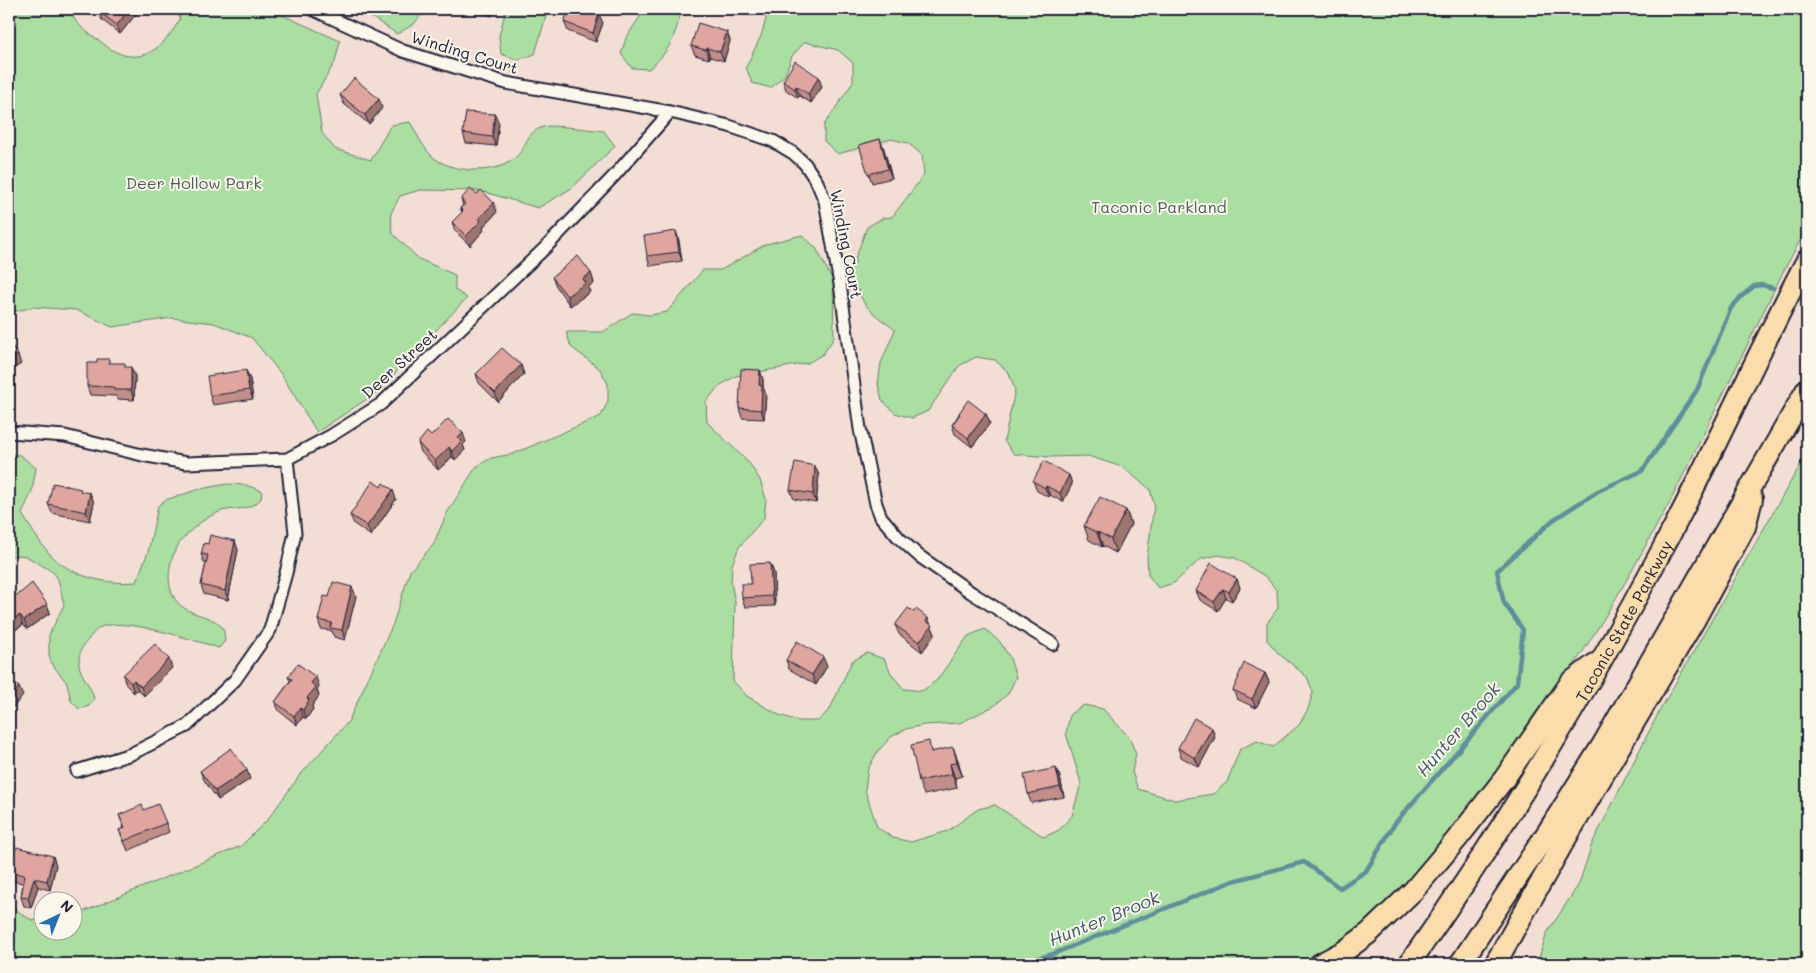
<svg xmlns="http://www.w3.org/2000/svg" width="1816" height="973" viewBox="0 0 1816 973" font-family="Mali,sans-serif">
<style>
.green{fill:#aadfa1;stroke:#66806e}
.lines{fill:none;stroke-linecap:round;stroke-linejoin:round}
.stream{stroke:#5e8e9e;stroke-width:4.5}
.minor-casing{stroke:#22223b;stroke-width:15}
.motorway-casing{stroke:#22223b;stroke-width:24}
.minor{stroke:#fbf7ec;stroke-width:11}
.motorway{stroke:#faddab;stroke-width:20}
.wall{fill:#c18e89;stroke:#22223b}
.shaded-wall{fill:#9d746f;stroke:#22223b}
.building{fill:#e0a59f;stroke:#22223b}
.labels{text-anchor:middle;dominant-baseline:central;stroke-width:4;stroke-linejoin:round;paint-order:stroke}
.street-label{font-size:16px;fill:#22223b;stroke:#fbf7ec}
.park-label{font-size:16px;fill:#4b5b5a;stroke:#fbf7ec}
.water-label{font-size:18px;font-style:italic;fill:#40586d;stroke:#fbf7ec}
</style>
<rect width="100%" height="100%" fill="#f3ded5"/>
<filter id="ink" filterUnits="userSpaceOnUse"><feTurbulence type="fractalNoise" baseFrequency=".02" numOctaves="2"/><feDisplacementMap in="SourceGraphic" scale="10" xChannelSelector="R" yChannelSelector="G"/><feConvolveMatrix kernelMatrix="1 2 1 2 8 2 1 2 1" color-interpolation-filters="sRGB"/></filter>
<g filter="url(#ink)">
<path class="green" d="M9 9H69C76 25 83 29 97 39 103 43 109 49 116 52 146 66 166 43 180 19L178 9H269L340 41 335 62 316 94 322 133 335 149 371 160 391 125 410 122C416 132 422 146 431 155 449 174 500 176 518 155 528 143 526 133 543 127 549 124 594 130 604 131L615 146 572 188 538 208 481 191 420 190 400 196 391 213 392 233 419 259 455 275V290L467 298 376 393 317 432 281 374 252 338 214 323 172 318 112 327 76 310 33 307 9 313Z
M359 9H426L414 24 397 34Z
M506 9H548L535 54 518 60 501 54 499 36Z
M645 9H682C674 37 672 49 649 69L632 68 621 54 626 38Z
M761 9H1807V228L1783 272 1674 494 1629 576 1603 620 1571 670 1495 778 1389 907 1319 957 1304 964H9V902C18 911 28 922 42 921V930H72L73 916 241 846 268 819 300 775 348 722 393 624 410 571 433 545 447 513 476 467 491 458 513 454 601 416 608 401V384L600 369 571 347 566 332H603L632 313 650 315 667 312 703 270H721L766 244 802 235 816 248 833 281 834 338 823 354 808 363 736 376 719 386 706 402 707 422 750 464 760 480 766 499 764 518 739 547 732 565 731 583 735 602 733 681 747 696 779 715 799 721H818L830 709 852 661 867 653 884 659 892 675 904 689 922 691 937 680 968 636 985 629 1000 642 1010 658 1016 677 1008 694 994 706 960 723 924 725 906 729 891 737 878 751 868 769 865 790 877 827 893 838 911 842 948 831 978 809 995 805 1044 837 1059 830 1072 816 1081 783 1066 733 1070 714 1084 705 1103 709 1129 737 1136 754 1132 772 1138 789 1175 800 1213 794 1227 782 1240 749 1257 741 1273 747 1299 725 1308 709 1313 692 1307 677 1278 653 1267 640V623L1278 608 1277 591 1266 577 1235 558 1218 555 1201 559 1174 583 1158 588 1148 575 1147 557 1154 505 1150 489 1122 467 1088 456 1050 457 1014 454 1004 441 1015 390 1009 373 995 360 976 357 959 366 928 411 912 418 895 413 882 400 878 384 881 363 895 330C882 319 862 309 859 290L840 284 855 264V259L867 227 883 218 892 217 924 175 922 155 908 143 891 139 838 154 824 141V125L853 82V63L838 50 805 42 792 56 785 75 771 88 752 83 746 67 761 36 766 19Z
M1807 453V964H1537L1547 933 1579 884 1592 844 1659 712Z
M9 454 20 455 36 468 32 491 22 514C30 526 38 541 48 552 69 576 105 585 136 582L148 552 158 506 165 500 200 489 227 484 246 485 262 491 261 499C247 512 239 507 222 511 207 516 192 528 182 540 167 558 162 594 184 608 194 615 210 616 219 624 225 629 224 634 225 641L219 648C196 641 119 615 99 628 95 631 91 636 88 640 81 647 79 653 79 664 80 676 92 686 94 699L89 706 79 709 71 701 67 683 51 663 49 654V635L64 605 58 579 53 572 26 556 16 555 9 557Z"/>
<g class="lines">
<path class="stream" d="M1018 964 1053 954 1233 881 1304 862 1340 888 1366 871 1395 823 1517 683 1523 630 1504 603 1497 571 1553 520 1598 491 1642 471 1697 390 1731 308 1741 297 1754 286 1762 285 1773 288"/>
<defs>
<path id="minor" d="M312 9 403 51 506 83 670 112 729 126 773 141 793 153 805 164 817 182 825 201 840 284 860 429 876 504 881 517 899 538 919 556 972 593 1053 644
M9 432 65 436 142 455 186 463 287 459 332 435 381 404 545 248 614 176 670 112
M77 771 131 754 187 726 235 680 270 630 286 573 295 533 287 459"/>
<g id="motorway">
<path d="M1320 964 1346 950 1369 933 1413 891 1457 839 1504 779 1571 682 1595 664"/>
<path id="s1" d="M1409 964C1503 831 1587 692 1663 548 1714 453 1756 355 1807 260"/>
<path d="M1460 964 1547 833 1603 744 1807 389"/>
<path d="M1495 964 1563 843 1694 621 1745 527 1752 499"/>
</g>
</defs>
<use href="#minor" class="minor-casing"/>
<use href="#motorway" class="motorway-casing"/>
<use href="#minor" class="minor"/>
<use href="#motorway" class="motorway"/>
</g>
<path class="wall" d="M100 9H140L120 34 102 20 98 11Z
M463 9H494L492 16 478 12V14Z
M564 22 603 23 596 42 568 31Z
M727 32 730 41 724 61 710 57 709 59 695 55 691 46Z
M783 81 822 87 811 103 800 96 798 98 786 90Z
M340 95 382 108 369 124 344 104Z
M499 123 496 146 466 143 463 133Z
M880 139 884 149 892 178 872 183 859 145Z
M461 199 497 212 483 227 484 230 470 246 455 231 452 222 462 212 460 208 463 206Z
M676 231 679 241 682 261 650 266 647 256Z
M591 273 594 283 588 287 590 292 570 306 556 286 552 277Z
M110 363 126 367 135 376 134 400 117 399 116 396 90 395 87 386Z
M760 370 763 380V387L766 395 764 419 742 418 739 408Z
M476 374H524L498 402 479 383Z
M250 379 253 399 213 405 210 396Z
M959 413 986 414 990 423 972 447 955 434 952 425 959 414Z
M431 436 466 442 463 445 465 450 455 460 452 457 438 470 421 452 418 443Z
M819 475 816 503 794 499 790 490Z
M1069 475 1072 484 1063 502 1050 495 1049 497 1037 491 1033 481Z
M381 487 396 499 371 536 354 524 350 515Z
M82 492 90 493 94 503 90 521 52 513 48 504Z
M1126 510 1131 524 1116 553 1103 546 1102 547 1089 540 1084 526Z
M235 541 238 550 228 600 204 594 201 585 206 563H204L201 554 208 544Z
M770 563 774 573 775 606 745 607 742 598 751 584Z
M1237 579 1240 588 1232 601 1226 598 1218 611 1200 600 1196 591Z
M352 587 356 596 345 640 334 637 332 631 321 629 318 620 329 597Z
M9 601 47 604 50 613 27 629 23 625 15 630 9 622Z
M930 624 935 634 922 652 899 634 895 625Z
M786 660 827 666 816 685 789 669Z
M172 668 144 696 138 689 134 693 126 685 123 675Z
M1265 673 1269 682 1256 708 1237 699 1233 690 1239 679 1238 677Z
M288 677 319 686 317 690 319 696 312 706 313 709 306 719 303 717 297 725 279 711 275 702 290 681Z
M1212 728 1215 737 1199 767 1181 757 1178 748Z
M932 751 958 760 962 776 955 778 957 788 924 795 919 781Z
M1056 768 1060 777 1064 797 1031 803 1028 794Z
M200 771 250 779 218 800 204 780Z
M144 810 166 823 169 832 128 851 119 830 124 828 119 815Z
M56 865 50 890 38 887 31 908 24 906 21 897 23 883 13 881 10 872Z"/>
<path class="shaded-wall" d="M129 9H140L120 34 117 25Z
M489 9H494L492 16Z
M599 14 603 23 596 42 593 33Z
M727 32 730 41 724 61 720 52Z
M707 48 710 57 709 59 706 50Z
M819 77 822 87 811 103 808 94Z
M796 86 800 96 798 98 795 89Z
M379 99 382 108 369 124 365 115Z
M495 114 499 123 496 146 492 137Z
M880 139 884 149 892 178 888 169Z
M494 203 497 212 483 227 484 230 470 246 466 236 479 218Z
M676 231 679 241 682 261 679 252Z
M591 273 594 283 588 287 590 292 570 306 567 296 583 279Z
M18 355 21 364 9 372V360Z
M521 365 524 374 498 402 495 393Z
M131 367 135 376 134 400 131 390Z
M246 370 250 379 253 399 249 390Z
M760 370 763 380V387L766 395 764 419 761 410 759 385Z
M986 414 990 423 972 447 968 438Z
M463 433 466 442 463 445 465 450 455 460 452 451 458 438Z
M449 447 452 457 438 470 435 461Z
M815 466 819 475 816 503 813 494Z
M1069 475 1072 484 1063 502 1060 493Z
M1046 486 1050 495 1049 497 1045 488Z
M393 490 396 499 371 536 367 526Z
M90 493 94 503 90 521 86 512Z
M1126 510 1131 524 1116 553 1111 539Z
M1098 532 1103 546 1102 547 1097 533Z
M235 541 238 550 228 600 225 591Z
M770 563 774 573 775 606 772 596Z
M1237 579 1240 588 1232 601 1229 592Z
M352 587 356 596 345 640 342 630Z
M1223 589 1226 598 1218 611 1214 602Z
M47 604 50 613 27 629 24 620Z
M20 615 23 625 15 630 11 621Z
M928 618 935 634 922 652 919 642 926 621Z
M823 657 827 666 816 685 812 675Z
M169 659 172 668 144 696 141 687Z
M1265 673 1269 682 1256 708 1252 699Z
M316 677 319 686 317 690 319 696 312 706 313 709 306 719 303 710 307 698 311 683Z
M134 680 138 689 134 693 131 683Z
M19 687 23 696 9 712V699Z
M300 708 303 717 297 725 294 716Z
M1212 728 1215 737 1199 767 1195 758Z
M953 747 958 760 962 776 957 762Z
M950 764 955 778 957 788 952 774Z
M1056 768 1060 777 1064 797 1060 787Z
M247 770 250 779 218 800 215 791Z
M53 856 56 865 50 890 47 881Z
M34 878 38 887 31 908 28 898Z"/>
<path class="building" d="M100 9H129L117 25 98 11Z
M569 9H586L599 14 593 33 564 22Z
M698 23 727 32 720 52 707 48 706 50 691 46Z
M795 61 819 77 808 94 796 86 795 89 783 81Z
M354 78 379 99 365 115 340 95Z
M466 112 495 114 492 137 463 133Z
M880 139 888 169 868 174 859 145Z
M470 189 477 194 481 190 494 203 479 218 481 221 466 236 452 222 463 211 460 208 465 204 461 199Z
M676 231 679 252 647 256 644 236Z
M578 256 591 273 583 279 586 283 567 296 552 277Z
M9 341 18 355 9 360Z
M502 348 521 365 495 393 476 374Z
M97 359H109V363H125V367H131V390H114V387L87 386V363H97Z
M741 369 760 370 759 385 762 386 761 410 739 408Z
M246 370 249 390 210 396 207 376Z
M968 400 986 414 968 438 952 425 960 414 959 413Z
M448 419 463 433 458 438 462 441 452 451 449 447 435 461 418 443 427 432 431 436Z
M1044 461 1069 475 1060 493 1046 486 1045 488 1033 481Z
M795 462 815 466 813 494 790 490Z
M373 481 381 487 383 483 393 490 367 526 350 515Z
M53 483 81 489 80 491 90 493 86 512 48 504Z
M1100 497 1126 510 1111 539 1098 532 1097 533 1084 526Z
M210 535 235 541 225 591 201 585 208 555 201 554 204 543 208 544Z
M770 563 772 596 742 598 741 584H751L750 564Z
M1211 563 1237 579 1229 592 1223 589 1214 602 1196 591Z
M333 582 352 587 342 630 330 628 332 623 318 620 324 596 329 597Z
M32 583 47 604 24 620 20 615 11 621 9 618V601L10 600V598L14 594 18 595Z
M908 608 914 612 916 609 928 618 926 621 932 625 919 642 895 625Z
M797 641 823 657 812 675 786 660Z
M155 644 169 659 141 687 134 680 131 683 123 675Z
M1244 663 1265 673 1252 699 1233 690 1239 677H1238Z
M298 664 316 677 311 683 316 687 307 698 309 700 303 710 300 708 294 716 275 702 292 679 288 677Z
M9 678 19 687 9 699Z
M1194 718 1212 728 1195 758 1178 748Z
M929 741 931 752 953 747 957 762 950 764 952 774 919 781 911 745Z
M231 748 247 770 215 791 200 771Z
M1056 768 1060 787 1028 794 1024 775Z
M158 804 166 823 124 841 119 830 125 828 119 815 142 805 144 810Z
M16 847 53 856 47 881 34 878 28 898 21 897 25 875 10 872Z"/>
</g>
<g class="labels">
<g class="street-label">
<text transform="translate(465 52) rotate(17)">Winding Court</text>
<text transform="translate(847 244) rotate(79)">Winding Court</text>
<text transform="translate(399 363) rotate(-42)">Deer Street</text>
<text stroke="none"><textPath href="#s1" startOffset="405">Taconic State Parkway</textPath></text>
</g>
<g class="park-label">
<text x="194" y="182">Deer Hollow Park</text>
<text x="1159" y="206">Taconic Parkland</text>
</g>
<g class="water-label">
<text transform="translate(1458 729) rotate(-49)">Hunter Brook</text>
<text transform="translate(1104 918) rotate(-22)">Hunter Brook</text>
</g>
</g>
<rect width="1816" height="973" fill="none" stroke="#fbf7ec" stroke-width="30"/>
<rect x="15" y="15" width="1786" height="943" fill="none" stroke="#22223b" stroke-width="2" filter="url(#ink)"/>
<g transform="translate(58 916) rotate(43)"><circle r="24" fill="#fbf7ec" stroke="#a4a2a5"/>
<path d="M0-4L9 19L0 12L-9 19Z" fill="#1f6fb2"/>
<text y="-8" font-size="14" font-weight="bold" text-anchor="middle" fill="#22223b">N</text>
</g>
</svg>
